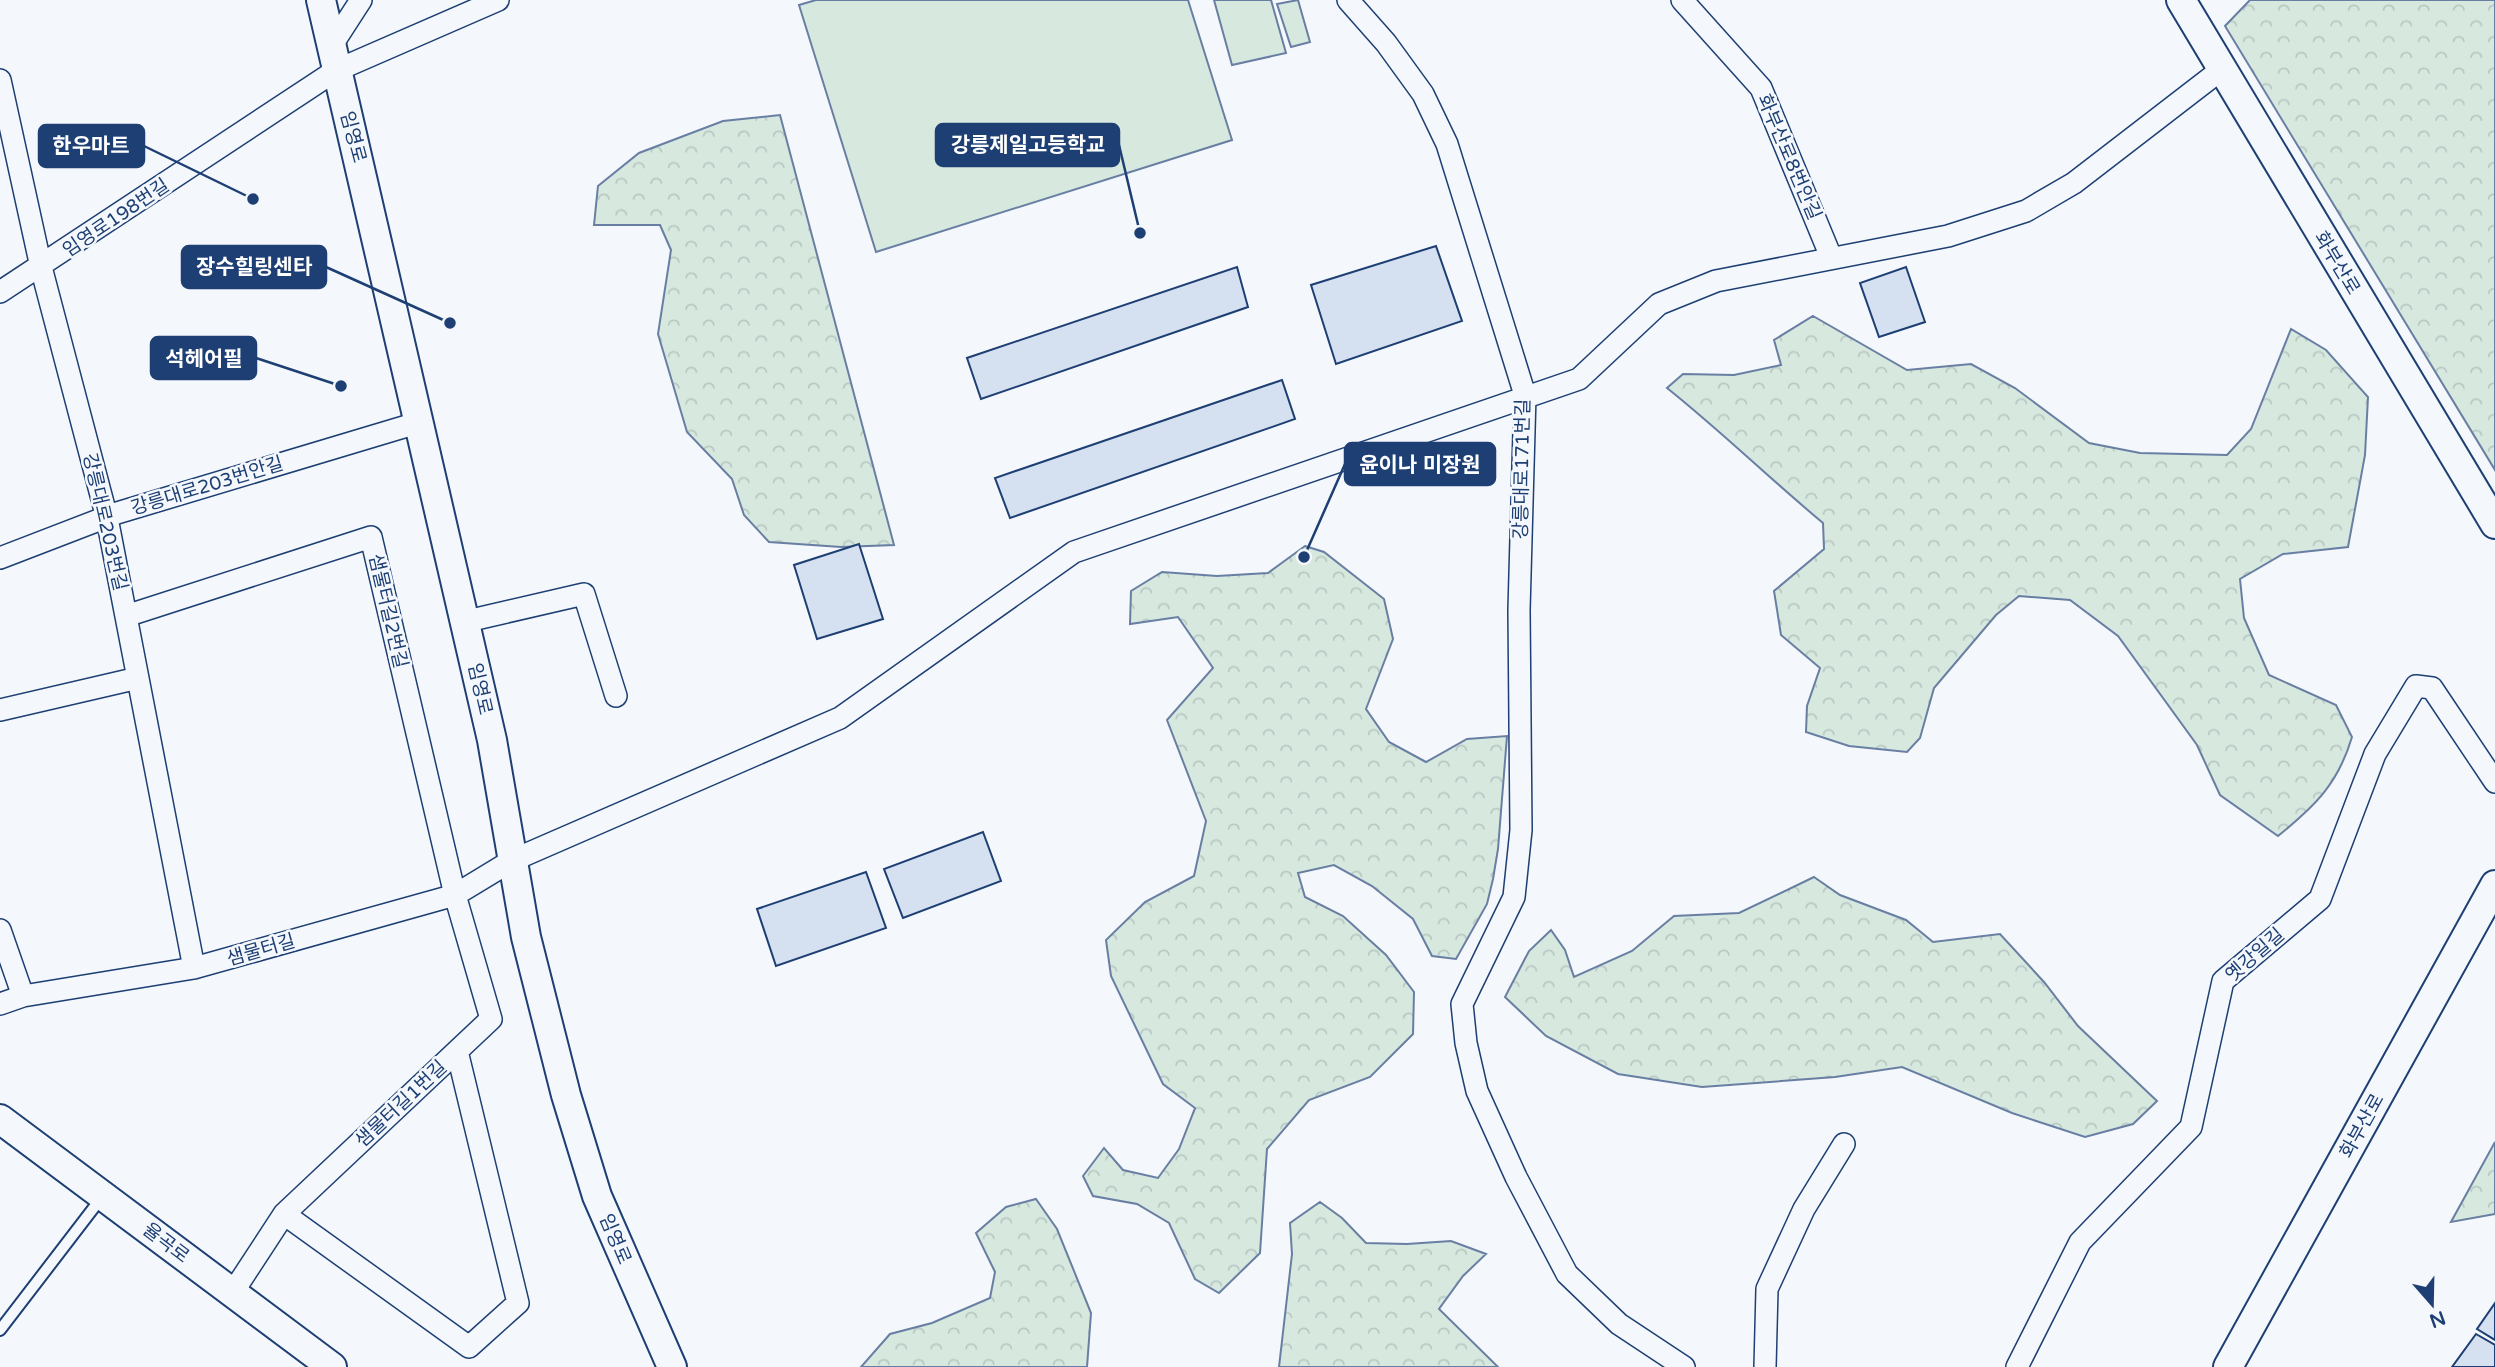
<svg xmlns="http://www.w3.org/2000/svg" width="2495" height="1367" viewBox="0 0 2495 1367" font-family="'Varela Round','Noto Sans KR',sans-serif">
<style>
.grass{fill:#d7e8df;stroke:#687fa3;stroke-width:2}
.forest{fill:url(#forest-crowns);stroke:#687fa3;stroke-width:2}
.building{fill:#d5e0f0;stroke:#1d3f73;stroke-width:2}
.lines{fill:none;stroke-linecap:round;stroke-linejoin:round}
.lane-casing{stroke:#1d3f73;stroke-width:14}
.street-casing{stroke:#1d3f73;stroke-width:24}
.secondary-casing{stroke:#1d3f73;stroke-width:32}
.lane{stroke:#f4f7fb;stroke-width:10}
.street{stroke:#f4f7fb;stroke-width:21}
.secondary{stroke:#f4f7fb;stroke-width:28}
.labels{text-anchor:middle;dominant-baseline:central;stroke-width:5;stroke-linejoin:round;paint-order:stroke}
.street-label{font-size:19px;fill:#1d3f73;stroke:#f4f7fb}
.leader{fill:none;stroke:#1d3f73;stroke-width:2.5}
.callout-dot{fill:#1d3f73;stroke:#f4f7fb;stroke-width:2.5}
.callout{fill:#1d3f73;stroke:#1d3f73;stroke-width:2.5}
.callout-label{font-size:21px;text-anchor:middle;font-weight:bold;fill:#fff}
</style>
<defs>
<pattern id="forest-crowns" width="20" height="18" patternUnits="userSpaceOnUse" patternTransform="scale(1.75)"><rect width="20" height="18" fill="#d7e8df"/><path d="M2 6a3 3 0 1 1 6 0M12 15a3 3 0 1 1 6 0" fill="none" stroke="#b8c8c3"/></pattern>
</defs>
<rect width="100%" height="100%" fill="#f4f7fb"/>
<path class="grass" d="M816 0H1188L1232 140 876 252 799 5Z
M1214 0H1271L1286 53 1232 65Z
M1298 0 1310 42 1291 47 1277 4Z"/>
<path class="forest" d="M2250 0H2495V470L2225 26Z
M780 115 894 545 841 547 769 542 744 515 732 479 687 432 658 334 671 250 660 225H594L598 186 639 153 723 121Z
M1813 316 1907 370 1971 364 2015 388 2089 443 2140 453 2227 455 2251 429 2291 329 2326 350 2368 397 2365 455 2348 547 2283 554 2240 579 2244 618 2269 675 2336 705 2352 737C2338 784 2315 806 2278 836L2220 795 2197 745 2118 636 2070 600 2019 596 1996 615 1934 688 1920 738 1907 752 1849 746 1806 732 1807 706 1820 668 1781 635 1774 591 1824 549 1823 523C1770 479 1721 431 1667 388L1683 374 1734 375 1781 365 1774 340Z
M1305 546 1324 552 1384 599 1393 639 1366 709 1389 742 1426 762 1467 739 1507 736 1498 849 1493 879 1487 904 1456 959 1432 956 1413 919 1372 886 1334 865 1298 873 1305 897 1343 916 1386 955 1414 992 1413 1034 1370 1077 1309 1100 1267 1149 1260 1253 1219 1293 1195 1279 1169 1223 1137 1204 1093 1196 1083 1176 1104 1148 1123 1170 1158 1178 1179 1149 1195 1108 1163 1084 1111 976 1106 940 1145 902 1194 876 1206 821 1167 720 1213 668 1178 617 1130 624 1131 591 1162 572 1217 576 1268 573Z
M1814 877 1840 895 1906 920 1933 942 2000 934 2044 982 2078 1026 2157 1101 2133 1124 2085 1137 2012 1113 1902 1067 1835 1077 1702 1087 1618 1074 1546 1036 1505 997 1529 951 1551 930 1565 950 1574 977 1632 951 1674 916 1739 913Z
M2495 1142V1214L2451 1222Z
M1036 1199 1057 1229 1091 1313 1087 1367H861L890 1334 932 1323 990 1298 995 1272 976 1233 1006 1207Z
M1320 1202 1342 1218 1366 1243 1407 1244 1451 1241 1486 1254 1463 1276 1439 1309 1498 1367H1279L1292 1254 1290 1223Z"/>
<path class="building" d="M1436 246 1462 321 1336 364 1311 285Z
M1237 267 1248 307 981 399 967 358Z
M1906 267 1925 322 1879 337 1860 283Z
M1282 380 1295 419 1010 518 995 478Z
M859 544 883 619 817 639 794 565Z
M983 832 1001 881 903 918 884 869Z
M866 872 886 928 776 966 757 909Z
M2495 1303V1340L2477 1329Z
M2476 1334 2495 1345V1367H2452Z"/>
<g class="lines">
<defs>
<path id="lane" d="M0 1330 102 1197"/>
<path id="street" d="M1348 0 1386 43 1423 94 1447 144 1525 395 1519 610 1521 830 1514 897 1462 1004 1466 1043 1477 1091 1516 1177 1567 1274 1619 1324 1684 1367
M1682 0 1761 88 1831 257
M330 48 361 0
M0 80 41 267 107 518 194 968
M0 292 335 71 498 0
M0 558 117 513 417 423
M126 616 371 537 455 895 491 1019 284 1214 233 1292
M463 622 584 594 616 696
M0 710 138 678
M0 930 23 996
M0 1004 23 996 194 968 455 895 511 861 840 718 1074 552 1579 379 1659 304 1716 281 1948 236 2026 211 2074 183 2222 69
M284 1214 469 1347 518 1303 457 1051
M1765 1367 1767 1289 1804 1209 1844 1144
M2017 1367 2080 1242 2191 1127 2223 981 2320 899 2375 754 2416 686 2432 688 2495 782"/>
<path id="secondary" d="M321 0 492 740 526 937 566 1095 597 1196 672 1367
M2181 0 2495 524
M0 1119 332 1367
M2228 1367 2495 885"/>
</defs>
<use href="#lane" class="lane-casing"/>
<use href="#street" class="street-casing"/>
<use href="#secondary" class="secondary-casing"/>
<use href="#lane" class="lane"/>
<use href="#street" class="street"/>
<use href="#secondary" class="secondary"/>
</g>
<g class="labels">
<g class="street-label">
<text transform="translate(353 137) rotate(75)">임영로</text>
<text transform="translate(1789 157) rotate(67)">화부산로8번안길</text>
<text transform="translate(116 218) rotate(-34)">임영로198번길</text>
<text transform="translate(2337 263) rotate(59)">화부산로</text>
<text transform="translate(1522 469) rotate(-89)">강릉대로171번길</text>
<text transform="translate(207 486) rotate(-17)">강릉대로203번안길</text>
<text transform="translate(105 522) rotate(77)">강릉대로203번길</text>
<text transform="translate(388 611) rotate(77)">샘물터길2번길</text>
<text transform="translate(480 689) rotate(77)">임영로</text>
<text transform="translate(261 950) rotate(-16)">샘물터길</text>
<text transform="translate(2255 955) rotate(-41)">옛강일길</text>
<text transform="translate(401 1104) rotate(-43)">샘물터길1번길</text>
<text transform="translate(2362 1126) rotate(-61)">화부산로</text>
<text transform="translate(615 1239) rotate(67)">임영로</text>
<text transform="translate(166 1243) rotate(37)">율곡로</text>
</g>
</g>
<path class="leader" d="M1140 233L1119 145M253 199L144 146M450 323L326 267M341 386L256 358M1304 557L1345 464"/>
<g class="callout-dot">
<circle cx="1140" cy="233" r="7"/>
<circle cx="253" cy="199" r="7"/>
<circle cx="450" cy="323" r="7"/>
<circle cx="341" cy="386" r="7"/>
<circle cx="1304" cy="557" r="7"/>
</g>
<g class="callout">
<rect x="936" y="124" width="183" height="42" rx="7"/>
<rect x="39" y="125" width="105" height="42" rx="7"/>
<rect x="182" y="246" width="144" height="42" rx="7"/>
<rect x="151" y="337" width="105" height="42" rx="7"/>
<rect x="1345" y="443" width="150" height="42" rx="7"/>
</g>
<g class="callout-label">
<text x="1028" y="152">강릉제일고등학교</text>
<text x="91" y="153">한우마트</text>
<text x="254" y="274">장수힐링센타</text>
<text x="204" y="366">석헤어필</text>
<text x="1420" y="472">윤이나 미장원</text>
</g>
<g transform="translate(2432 1304) rotate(160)" stroke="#f4f7fb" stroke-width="5" paint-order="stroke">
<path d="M0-5L12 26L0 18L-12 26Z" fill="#1d3f73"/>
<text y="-10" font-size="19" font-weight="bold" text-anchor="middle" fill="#1d3f73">N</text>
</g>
</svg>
